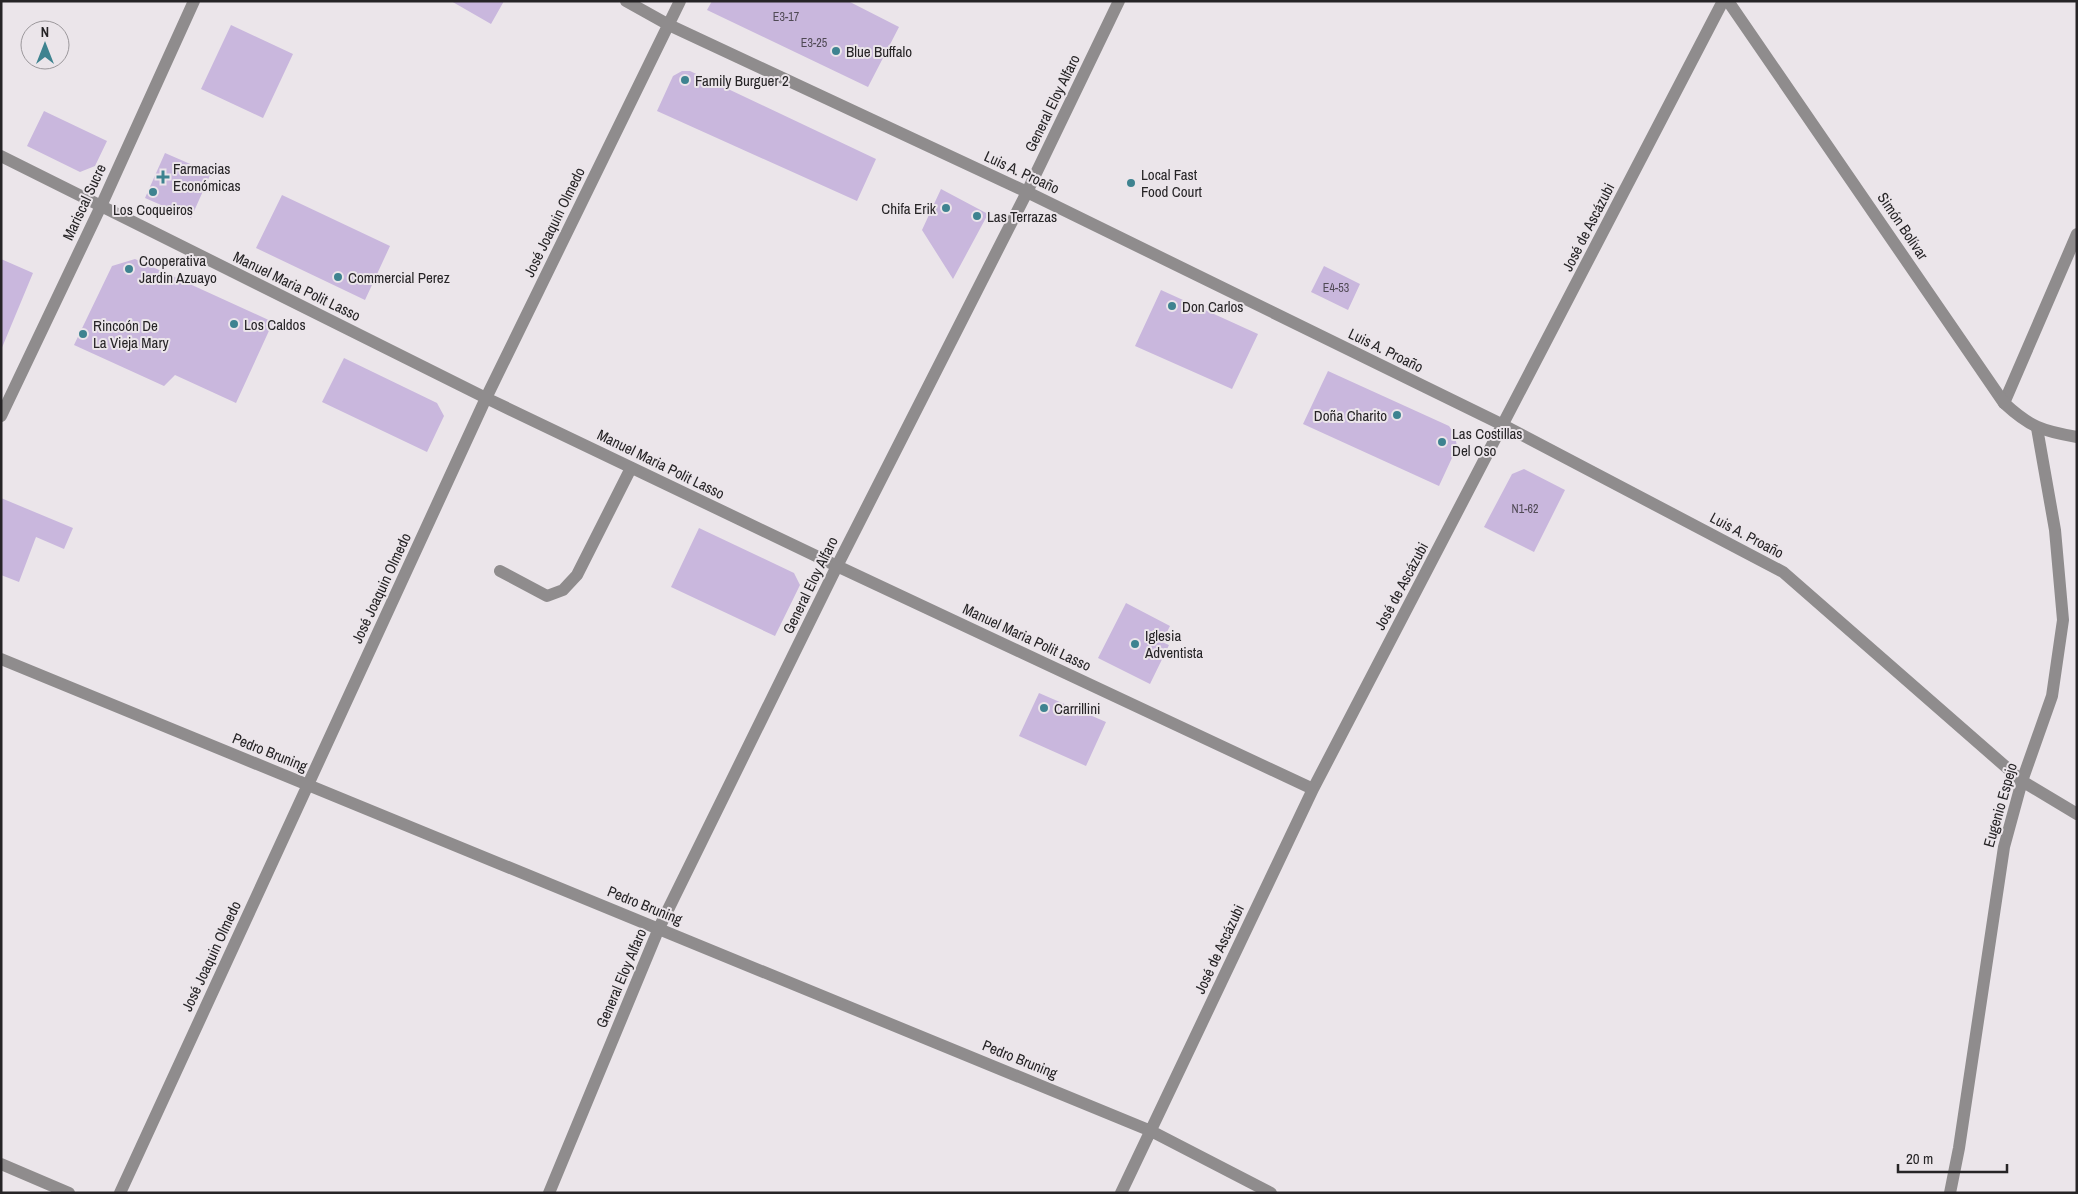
<svg xmlns="http://www.w3.org/2000/svg" width="2078" height="1194" viewBox="0 0 2078 1194" font-family="'Archivo Narrow',sans-serif">
<style>
.building{fill:#c9b7dd}
.lines{fill:none;stroke-linecap:round;stroke-linejoin:round}
.service{stroke:#8f8c8d;stroke-width:12}
.minor{stroke:#8f8c8d;stroke-width:12}
.tertiary{stroke:#8f8c8d;stroke-width:12}
.poi-dot{fill:#3e8390;stroke:#ebe5ea;stroke-width:2}
.labels{text-anchor:middle;dominant-baseline:central;stroke-width:4;stroke-linejoin:round;paint-order:stroke}
.number-label{font-size:12px;fill:#4f4954}
.poi-label{font-size:15px;fill:#262426;stroke:#ebe5ea;text-anchor:start}
.street-label{font-size:15px;fill:#262426;stroke:#ebe5ea}
</style>
<rect width="100%" height="100%" fill="#ebe5ea"/>
<path class="building" d="M451 1H504L491 24Z
M712 1H848L899 27 868 87 707 10Z
M231 25 293 54 263 118 201 89Z
M682 71H690L876 159 857 201 657 111 673 76Z
M44 111 107 141 95 166 80 172 27 146Z
M165 153 211 173 191 218 145 198Z
M941 189 988 214 953 279 922 230Z
M282 195 390 246 365 300 256 248Z
M1 259 33 273 1 350Z
M135 259 273 322 236 403 175 375 164 386 74 345 112 266Z
M1324 266 1360 284 1348 310 1311 292Z
M1161 290 1258 334 1232 389 1135 346Z
M344 358 437 403 444 416 427 452 322 402Z
M1328 371 1449 426 1455 435 1457 447 1439 486 1303 424Z
M1524 469 1565 490 1534 552 1484 527 1512 474Z
M1 498 73 528 64 549 36 537 19 582 1 575Z
M699 528 794 573 800 585 775 636 671 587Z
M1126 603 1170 626 1162 642 1169 645 1150 684 1098 658Z
M1039 693 1106 722 1086 766 1019 736Z"/>
<g class="lines">
<path class="service" d="M500 571 547 596 563 590 577 575 631 468"/>
<path class="minor" d="M626 1 669 25 1027 192 1503 425 1783 572 2022 781 2077 814
M1 156 486 398 837 566 1313 789
M2004 403 2077 234
M1 416 101 206 194 1
M1 659 1151 1131 1271 1193
M1 1164 69 1193
M120 1193 486 398 680 1
M549 1193 659 928 837 566 1027 192 1119 1
M1121 1193 1313 789 1723 1
M1950 1193 1959 1148 2004 847 2022 781 2052 696 2063 620 2055 530 2037 428"/>
<path class="tertiary" d="M1728 1 2004 403C2030 427 2042 431 2077 437"/>
</g>
<g class="poi-dot">
<circle cx="836" cy="51" r="5"/>
<circle cx="685" cy="80" r="5"/>
<path d="M160.5 169.5h5v5h5v5h-5v5h-5v-5h-5v-5h5z"/>
<circle cx="1131" cy="183" r="5"/>
<circle cx="153" cy="192" r="5"/>
<circle cx="946" cy="208" r="5"/>
<circle cx="977" cy="216" r="5"/>
<circle cx="129" cy="269" r="5"/>
<circle cx="338" cy="277" r="5"/>
<circle cx="1172" cy="306" r="5"/>
<circle cx="234" cy="324" r="5"/>
<circle cx="83" cy="334" r="5"/>
<circle cx="1397" cy="415" r="5"/>
<circle cx="1442" cy="442" r="5"/>
<circle cx="1135" cy="644" r="5"/>
<circle cx="1044" cy="708" r="5"/>
</g>
<g class="labels">
<g class="number-label">
<text x="786" y="17">E3-17</text>
<text x="814" y="43">E3-25</text>
<text x="1336" y="288">E4-53</text>
<text x="1525" y="509">N1-62</text>
</g>
<g class="poi-label">
<text x="846" y="51">Blue Buffalo</text>
<text x="695" y="80">Family Burguer 2</text>
<text x="173" y="168">Farmacias<tspan x="173" dy="17">Económicas</tspan></text>
<text x="1141" y="174">Local Fast<tspan x="1141" dy="17">Food Court</tspan></text>
<text x="936" y="208" text-anchor="end">Chifa Erik</text>
<text x="153" y="209" text-anchor="middle">Los Coqueiros</text>
<text x="987" y="216">Las Terrazas</text>
<text x="139" y="260">Cooperativa<tspan x="139" dy="17">Jardin Azuayo</tspan></text>
<text x="348" y="277">Commercial Perez</text>
<text x="1182" y="306">Don Carlos</text>
<text x="244" y="324">Los Caldos</text>
<text x="93" y="325">Rincoón De<tspan x="93" dy="17">La Vieja Mary</tspan></text>
<text x="1387" y="415" text-anchor="end">Doña Charito</text>
<text x="1452" y="433">Las Costillas<tspan x="1452" dy="17">Del Oso</tspan></text>
<text x="1145" y="635">Iglesia<tspan x="1145" dy="17">Adventista</tspan></text>
<text x="1054" y="708">Carrillini</text>
</g>
<g class="street-label">
<text transform="translate(1052 103) rotate(-64)">General Eloy Alfaro</text>
<text transform="translate(1022 172) rotate(25)">Luis A. Proaño</text>
<text transform="translate(84 202) rotate(-65)">Mariscal Sucre</text>
<text transform="translate(554 222) rotate(-64)">José Joaquin Olmedo</text>
<text transform="translate(1903 226) rotate(56)">Simón Bolívar</text>
<text transform="translate(1588 227) rotate(-63)">José de Ascázubi</text>
<text transform="translate(297 286) rotate(26)">Manuel Maria Polit Lasso</text>
<text transform="translate(1386 350) rotate(26)">Luis A. Proaño</text>
<text transform="translate(661 464) rotate(26)">Manuel Maria Polit Lasso</text>
<text transform="translate(1747 535) rotate(28)">Luis A. Proaño</text>
<text transform="translate(810 585) rotate(-64)">General Eloy Alfaro</text>
<text transform="translate(1401 586) rotate(-62)">José de Ascázubi</text>
<text transform="translate(381 588) rotate(-65)">José Joaquin Olmedo</text>
<text transform="translate(1027 637) rotate(25)">Manuel Maria Polit Lasso</text>
<text transform="translate(270 752) rotate(22)">Pedro Bruning</text>
<text transform="translate(2000 805) rotate(-74)">Eugenio Espejo</text>
<text transform="translate(645 905) rotate(22)">Pedro Bruning</text>
<text transform="translate(1219 949) rotate(-65)">José de Ascázubi</text>
<text transform="translate(211 956) rotate(-65)">José Joaquin Olmedo</text>
<text transform="translate(621 978) rotate(-67)">General Eloy Alfaro</text>
<text transform="translate(1020 1059) rotate(22)">Pedro Bruning</text>
</g>
</g>
<rect width="2078" height="1194" fill="none" stroke="#262426" stroke-width="5"/>
<g transform="translate(45 45)"><circle r="24" fill="#ebe5ea" stroke="#9c989c"/>
<path d="M0-4L9 19L0 12L-9 19Z" fill="#3e8390"/>
<text y="-8" font-size="14" font-weight="bold" text-anchor="middle" fill="#262426">N</text>
</g>
<path d="M1898 1164v8h109v-8" fill="none" stroke="#262426" stroke-width="2.5"/>
<text x="1906" y="1164" font-size="15" fill="#262426" stroke="#ebe5ea" stroke-width="4" paint-order="stroke">20 m</text>
</svg>
